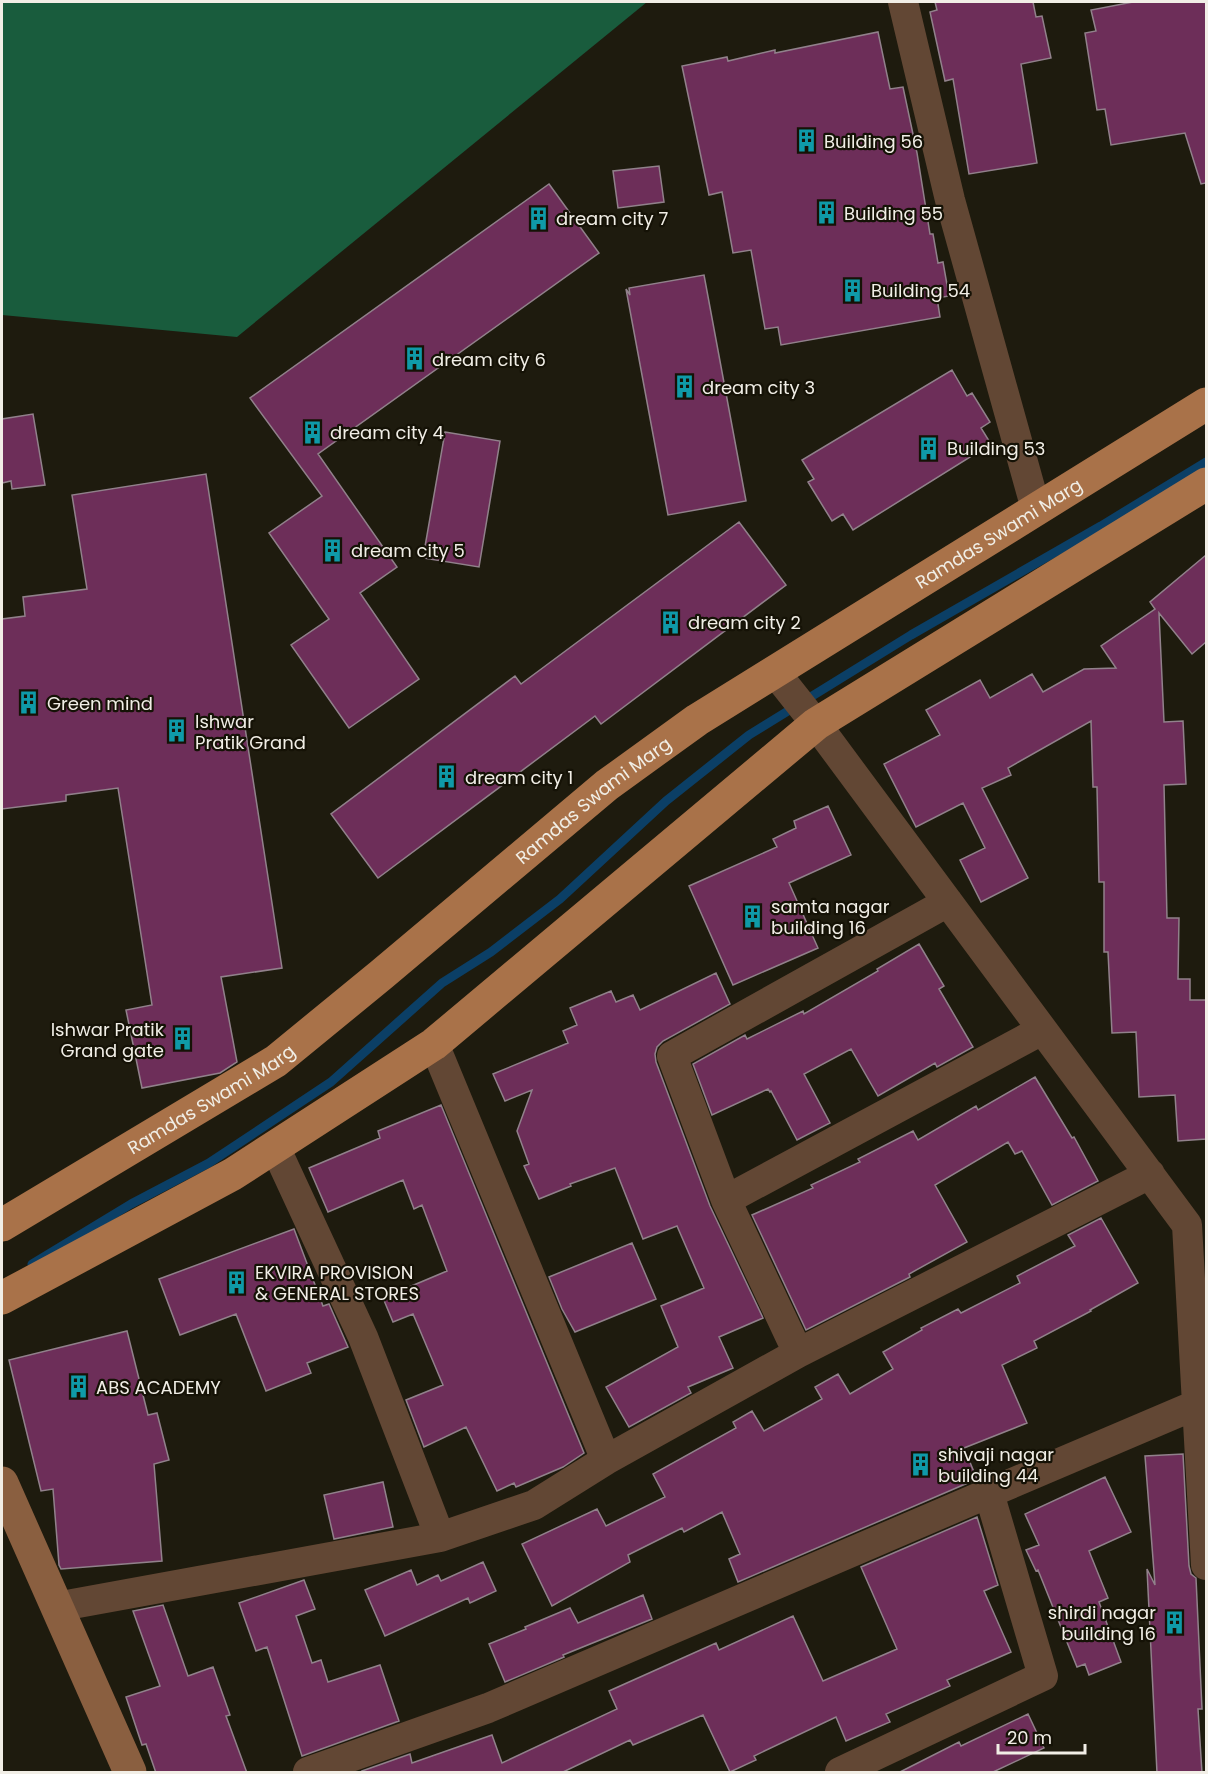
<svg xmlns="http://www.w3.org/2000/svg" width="1208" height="1774" viewBox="0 0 1208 1774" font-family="Poppins,sans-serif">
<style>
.forest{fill:#195c3d}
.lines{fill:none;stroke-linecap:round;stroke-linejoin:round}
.stream{stroke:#0b3f66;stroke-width:9}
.building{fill:#6d2e59;stroke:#91818b;stroke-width:1.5}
.street{stroke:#624734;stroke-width:30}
.secondary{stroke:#8a5f40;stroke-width:33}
.primary{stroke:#a97249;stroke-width:33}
.labels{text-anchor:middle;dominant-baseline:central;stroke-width:4.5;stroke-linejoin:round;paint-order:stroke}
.poi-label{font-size:18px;fill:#f1eee6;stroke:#151206;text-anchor:start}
.street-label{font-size:18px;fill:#f1eee6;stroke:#151206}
</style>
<rect width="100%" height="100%" fill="#1e1b0e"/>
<path class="forest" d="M2 2H647L237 337 2 315Z"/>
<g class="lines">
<path class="stream" d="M32 1264 131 1204 209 1163 331 1082 442 983 491 952 560 899 666 801 749 735 911 635 1101 526 1206 462"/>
</g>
<path class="building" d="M935 2H1033L1036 17 1042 16 1051 58 1021 64 1037 163 969 174 953 79 945 81 930 12 937 10Z
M1133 2H1206V183L1201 184 1185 133 1111 145 1105 109 1097 110 1085 33 1096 31 1091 10Z
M878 32 890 89 903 87 917 153 930 234H933L938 263 943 262 949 296 937 298 940 317 781 345 778 327 765 329 751 250 733 253 722 192 709 195 682 66 727 57 728 61 775 50V53Z
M659 166 664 202 618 208 613 171Z
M549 184 599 253 318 454 397 567 360 593 419 679 349 728 291 645 329 619 269 533 322 496 250 398Z
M704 275 746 501 668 515 626 289 630 295 629 288Z
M952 370 967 396 972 393 990 422 981 428 991 444 853 530 843 514 832 521 808 482 814 479 802 460Z
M33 414 45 485 12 489 11 481 2 483V419Z
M445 432 500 441 479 567 423 558Z
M206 474 282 968 221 977 237 1062 220 1073 142 1088 126 1010 152 1005 118 788 66 795V801L2 809V619L25 616 23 597 87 589 72 495Z
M739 522 786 585 601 724 595 716 378 878 331 814 515 676 521 684Z
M1206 555V642L1192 654 1159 613 1164 722 1183 721 1186 784 1164 785 1167 918H1179L1178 979H1190V1000H1206V1139L1178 1141 1175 1095 1139 1097 1136 1032 1112 1033 1108 952H1104V882H1099L1097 787H1093L1091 721 1008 768 1011 775 982 788 1028 878 981 902 960 860 985 848 963 803 916 827 884 764 940 735 926 710 980 680 990 698 1032 674 1043 692 1084 669 1116 668 1101 646 1155 609 1150 602Z
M828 806 851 855 789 883 818 948 733 985 689 886 777 847 773 839 796 828 794 821Z
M919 944 944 986 939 989 973 1047 937 1067 935 1063 878 1096 851 1049 804 1074 830 1123 797 1140 771 1091 770 1092 768 1089 712 1115 693 1064 745 1035 747 1039 803 1011 804 1014 878 971 877 969Z
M716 973 730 1004 663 1041 657 1047 655 1054 656 1062 710 1206 763 1318 719 1337 733 1368 688 1387 691 1393 629 1427 606 1387 678 1347 661 1306 704 1288 677 1226 643 1239 615 1168 570 1184 571 1186 539 1199 524 1166 529 1164 517 1131 532 1090 505 1101 493 1074 568 1043 563 1031 577 1025 570 1008 611 991 616 1002 633 995 640 1010Z
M1035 1077 1072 1138 1074 1137 1098 1181 1052 1205 1022 1151 1015 1154 1008 1142 935 1185 967 1242 909 1274 910 1277 806 1330 752 1215 813 1188 811 1185 860 1162 858 1159 913 1131 918 1140 976 1106 978 1110Z
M441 1105 584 1453 563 1467 516 1487 514 1483 497 1491 466 1427 424 1447 406 1400 443 1385 413 1314 393 1322 383 1298 447 1271 422 1205 414 1209 403 1180 328 1212 309 1168 380 1138 378 1131Z
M1101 1218 1138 1283 1090 1310 1091 1311 1034 1341 1037 1348 1002 1365 1027 1423 964 1448 977 1479 738 1582 729 1559 740 1554 722 1512 684 1532 682 1528 628 1555 630 1562 552 1606 522 1544 597 1509 606 1526 665 1497 653 1474 736 1428 733 1422 752 1411 764 1431 822 1399 815 1387 838 1374 850 1394 893 1369 883 1352 922 1330 921 1328 958 1309 961 1313 1020 1283 1017 1276 1075 1246 1068 1235Z
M294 1229 323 1306 329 1304 348 1347 307 1363 311 1373 266 1391 236 1314 180 1335 159 1279Z
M632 1243 656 1299 575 1332 562 1309 549 1277Z
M127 1331 148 1415 157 1413 169 1460 154 1464 162 1561 61 1569 59 1565 53 1489 41 1491 9 1360Z
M1183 1454 1189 1566 1191 1574 1196 1578 1202 1709H1198L1202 1773H1157L1147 1569 1155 1585 1145 1456Z
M1105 1477 1131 1532 1089 1551 1108 1598 1099 1602 1121 1662 1089 1675 1085 1664 1077 1667 1038 1570 1036 1571 1026 1550 1039 1545 1025 1514Z
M383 1482 393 1527 334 1539 324 1495Z
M977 1517 998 1585 984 1591 1011 1652 947 1680 950 1686 886 1714 890 1722 846 1741 836 1717 754 1756 756 1760 730 1772 703 1715 633 1745 630 1740 561 1773H363L362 1771 410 1754 412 1763 492 1735 502 1763 617 1709 609 1691 716 1643 719 1650 793 1616 823 1681 897 1649 861 1567Z
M483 1562 496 1591 470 1603 468 1598 385 1636 365 1590 411 1570 417 1585 438 1575 441 1581Z
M304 1580 315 1609 296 1616 312 1663 321 1660 328 1682 380 1665 399 1721 302 1756 267 1647 256 1651 239 1603Z
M643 1595 652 1619 563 1655 564 1657 505 1682 489 1644 526 1629 525 1627 570 1608 578 1623Z
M163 1605 188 1676 213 1667 230 1715 226 1716 247 1773H156L146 1744 142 1745 126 1697 160 1686 133 1611Z
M1028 1714 1044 1748 991 1773H898L959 1742 961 1746Z"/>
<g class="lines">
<path class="street" d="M903 2 950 200 1036 509
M774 671 816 724 1187 1225 1206 1565
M434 1044 606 1460 798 1353 1150 1174
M275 1147 363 1337 440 1537
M726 1200 672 1056 948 902
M798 1353 726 1200 1042 1030
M56 1607 440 1537 534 1505 606 1460
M308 1772 488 1708 989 1493
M840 1772 1043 1676 989 1493 1198 1404"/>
<path class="secondary" d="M2 1483 130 1772"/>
<g class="primary">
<path id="s1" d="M2 1225 276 1061 381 975 607 785 697 720 1206 404"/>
<path d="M2 1298 233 1174 434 1044 816 724 1206 484"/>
</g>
</g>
<defs>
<symbol id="building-bare" viewBox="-9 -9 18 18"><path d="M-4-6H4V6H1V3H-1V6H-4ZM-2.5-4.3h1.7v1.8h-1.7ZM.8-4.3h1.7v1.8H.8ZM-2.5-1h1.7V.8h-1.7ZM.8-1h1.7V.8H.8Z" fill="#0f9aa8" stroke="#151206" stroke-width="2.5" paint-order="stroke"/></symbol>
</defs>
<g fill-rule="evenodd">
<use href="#building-bare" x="790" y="124" width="33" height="33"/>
<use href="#building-bare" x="810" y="196" width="33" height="33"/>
<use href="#building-bare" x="522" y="202" width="33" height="33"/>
<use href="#building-bare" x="836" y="274" width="33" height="33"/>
<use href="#building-bare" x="398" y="342" width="33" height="33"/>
<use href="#building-bare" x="668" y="370" width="33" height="33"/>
<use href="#building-bare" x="296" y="416" width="33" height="33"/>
<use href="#building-bare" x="912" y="432" width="33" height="33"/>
<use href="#building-bare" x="316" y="534" width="33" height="33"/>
<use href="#building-bare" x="654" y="606" width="33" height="33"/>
<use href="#building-bare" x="12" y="686" width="33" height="33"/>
<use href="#building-bare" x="160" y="714" width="33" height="33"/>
<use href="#building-bare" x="430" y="760" width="33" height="33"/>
<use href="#building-bare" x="736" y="900" width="33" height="33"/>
<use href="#building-bare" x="166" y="1022" width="33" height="33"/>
<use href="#building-bare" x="220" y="1266" width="33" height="33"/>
<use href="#building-bare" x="62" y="1370" width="33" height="33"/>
<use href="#building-bare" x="904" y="1448" width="33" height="33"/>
<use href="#building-bare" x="1158" y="1606" width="33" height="33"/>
</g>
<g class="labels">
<g class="poi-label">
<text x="824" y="141">Building 56</text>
<text x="844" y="213">Building 55</text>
<text x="556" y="218">dream city 7</text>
<text x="871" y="290">Building 54</text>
<text x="432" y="359">dream city 6</text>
<text x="702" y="387">dream city 3</text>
<text x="330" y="432">dream city 4</text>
<text x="947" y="448">Building 53</text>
<text x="351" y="550">dream city 5</text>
<text x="688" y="622">dream city 2</text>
<text x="47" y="703">Green mind</text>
<text x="195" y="721">Ishwar<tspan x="195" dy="21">Pratik Grand</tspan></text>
<text x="465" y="777">dream city 1</text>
<text x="771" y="906">samta nagar<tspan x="771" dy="21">building 16</tspan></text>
<text x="164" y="1029" text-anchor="end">Ishwar Pratik<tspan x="164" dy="21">Grand gate</tspan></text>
<text x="255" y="1272">EKVIRA PROVISION<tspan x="255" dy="21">&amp; GENERAL STORES</tspan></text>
<text x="96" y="1387">ABS ACADEMY</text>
<text x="938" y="1454">shivaji nagar<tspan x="938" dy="21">building 44</tspan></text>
<text x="1156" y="1612" text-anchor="end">shirdi nagar<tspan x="1156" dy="21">building 16</tspan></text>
</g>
<g class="street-label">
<text stroke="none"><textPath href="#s1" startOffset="1216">Ramdas Swami Marg</textPath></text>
<text stroke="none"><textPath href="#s1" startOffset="730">Ramdas Swami Marg</textPath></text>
<text stroke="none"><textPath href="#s1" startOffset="244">Ramdas Swami Marg</textPath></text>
</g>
</g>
<rect width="1208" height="1774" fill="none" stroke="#f1eee6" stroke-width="6"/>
<path d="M998 1744v9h87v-9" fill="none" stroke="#f1eee6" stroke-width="3"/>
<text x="1007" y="1744" font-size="18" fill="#f1eee6" stroke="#151206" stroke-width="4.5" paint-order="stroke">20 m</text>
</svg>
